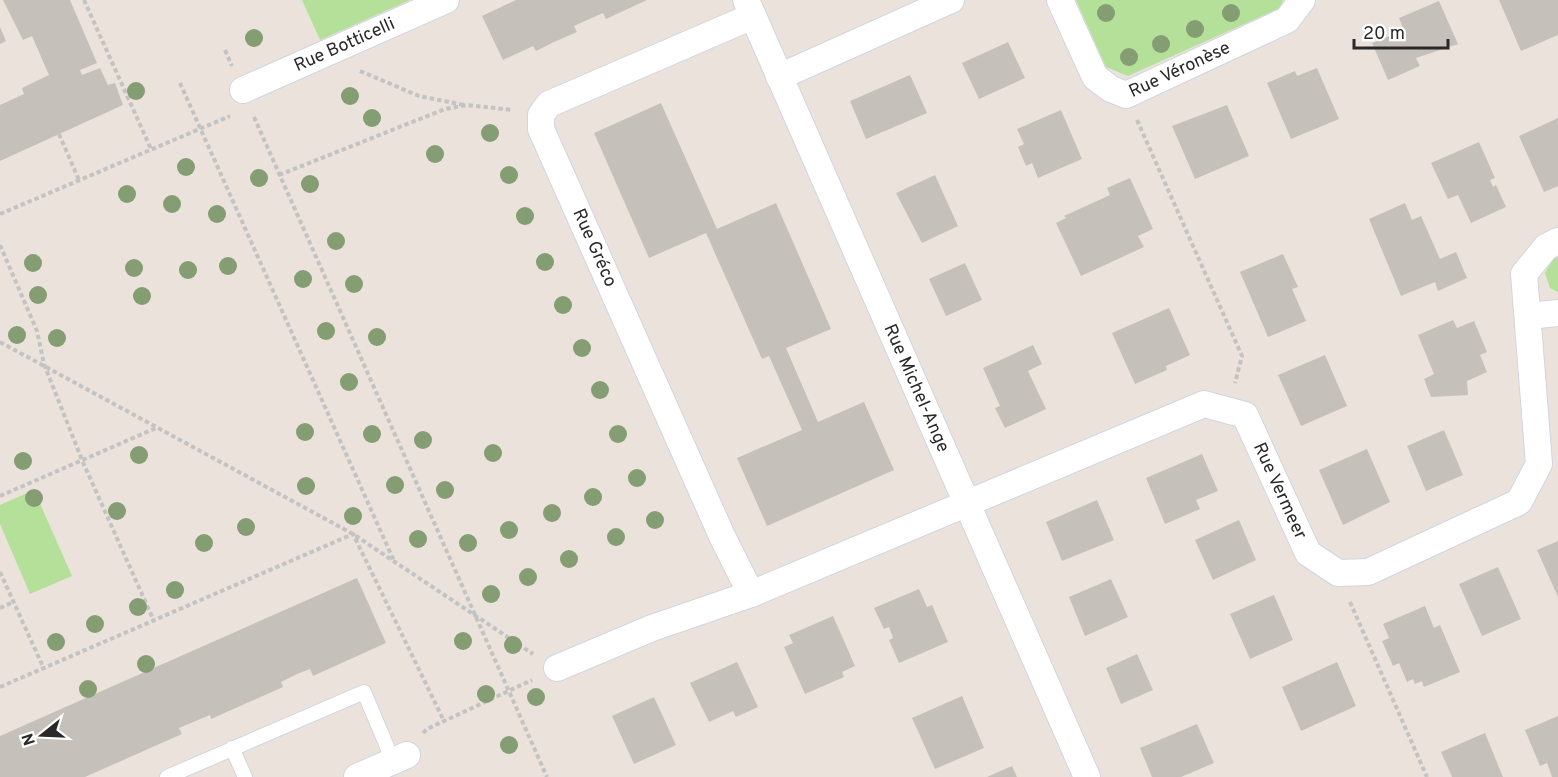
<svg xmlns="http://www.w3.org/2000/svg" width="1558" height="777" viewBox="0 0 1558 777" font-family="Overpass,sans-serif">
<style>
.grass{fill:#b5e099}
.building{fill:#c6c0bb}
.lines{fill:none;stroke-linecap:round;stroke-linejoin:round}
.service-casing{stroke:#d0d5e1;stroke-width:16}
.minor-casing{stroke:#d0d5e1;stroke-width:28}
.path{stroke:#c3c3c3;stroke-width:4;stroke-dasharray:4.5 3;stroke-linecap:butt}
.service{stroke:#fff;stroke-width:14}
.minor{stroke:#fff;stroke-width:26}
.tree{fill:#849d72}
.labels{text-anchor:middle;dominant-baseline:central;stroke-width:5;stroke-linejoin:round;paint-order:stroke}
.street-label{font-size:18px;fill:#292929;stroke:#fff}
</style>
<rect width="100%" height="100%" fill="#ebe3db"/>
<path class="grass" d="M302 0H410L320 40Z
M1076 0H1283L1280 8 1128 76 1106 67Z
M1558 257V292L1550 288 1545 273 1553 259Z
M34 490 72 576 30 594 0 524V505Z"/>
<path class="building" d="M3 0H70L97 63 80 70 82 75 100 68 108 85 115 83 123 105 0 161V105L24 94 22 88 49 75 32 36 23 40Z
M516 0H647L606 19 603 13 574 26 577 32 554 42 536 51 533 46 503 60 482 16Z
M1499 0H1558V35L1521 51Z
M1439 1 1458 44 1416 58 1420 66 1388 80 1372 43 1404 30 1399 18Z
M0 27 6 41 0 44Z
M1008 42 1025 78 979 99 962 63Z
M1317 68 1339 119 1291 139 1267 83 1295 71 1297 76Z
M910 75 927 113 866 139 850 101Z
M661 103 717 229 776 203 831 329 786 348 818 422 864 402 894 470 767 526 737 458 802 430 769 356 762 359 706 233 649 258 594 133Z
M1227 105 1249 156 1195 179 1172 126Z
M1061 110 1082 159 1038 178 1032 163 1026 166 1018 147 1024 144 1017 129Z
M1558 118V186L1544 192 1519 136Z
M1479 142 1495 178 1490 180 1493 187 1496 185 1506 207 1471 223 1458 195 1448 199 1431 163Z
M935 175 958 226 922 243 896 193Z
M1130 178 1153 229 1138 236 1144 247 1081 276 1056 223 1066 218 1064 216 1110 195 1107 188Z
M1405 203 1412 220 1421 216 1440 259 1456 252 1467 278 1438 291 1435 282 1401 296 1369 219Z
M1283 254 1298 287 1292 289 1306 321 1268 337 1240 272Z
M965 263 982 300 946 316 929 279Z
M1169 308 1190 355 1166 366 1167 370 1135 384 1112 333Z
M1453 320 1457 328 1474 321 1487 352 1480 355 1487 372 1467 381 1468 395 1431 397 1424 379 1434 374 1418 335Z
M1033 345 1042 364 1028 371 1046 409 1005 428 995 408 1000 406 983 368Z
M1325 355 1347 406 1301 426 1278 375Z
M1444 430 1463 475 1426 491 1407 446Z
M1367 449 1390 502 1343 525 1319 470Z
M1202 454 1218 491 1196 500 1200 509 1165 524 1146 478Z
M1097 500 1114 540 1062 561 1046 522Z
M1239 520 1256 560 1213 580 1195 540Z
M1558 541V597L1537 550Z
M1498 567 1521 619 1482 636 1459 584Z
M357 578 386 643 313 676 310 669 297 674 281 682 283 687 211 719 210 715 179 728 182 734 85 777H0V736Z
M1111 579 1128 617 1085 636 1069 597Z
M919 589 927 607 932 605 948 642 899 663 889 640 893 638 889 627 884 629 874 608Z
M1274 595 1293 640 1250 659 1230 614Z
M1425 606 1434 628 1440 625 1460 672 1424 687 1422 681 1415 684 1413 679 1407 682 1399 663 1393 666 1382 641 1389 638 1383 624Z
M833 616 855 666 842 672 844 677 805 694 784 647 793 643 789 635Z
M1137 654 1153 690 1121 704 1106 668Z
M737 662 758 707 736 717 733 711 709 722 690 683Z
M1337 662 1356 706 1301 731 1282 687Z
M962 696 984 748 935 769 912 718Z
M654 697 676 745 634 764 612 716Z
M1558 716V777H1552L1547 763 1540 766 1525 730Z
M1197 724 1214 763 1181 777H1152L1140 748Z
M1485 733 1503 777H1452L1441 752Z
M1012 766 1017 777H987Z"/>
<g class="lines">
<defs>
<path id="service" d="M232 748 245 777
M167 777 364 692 393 761"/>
<g id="minor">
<path id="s1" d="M746 0 1087 777"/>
<path id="s2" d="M1060 0 1095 77 1111 89 1126 95 1287 20 1302 0"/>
<path d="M779 77 951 0"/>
<path id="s3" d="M243 90 446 0"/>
<path d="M1528 316 1558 313"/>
<path d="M751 594 722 536 541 129V115L549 104 753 16"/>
<path id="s4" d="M557 668 652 628 751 594 1204 404 1245 415 1308 553 1338 573 1368 572 1519 502 1539 464 1524 274 1546 247 1558 241"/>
<path d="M357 777 407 755"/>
</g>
</defs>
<use href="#service" class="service-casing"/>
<use href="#minor" class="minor-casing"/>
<path class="path" d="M84 0 151 149
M225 50 232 66
M360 71 419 96 464 105
M180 83 394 561
M254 117 547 777
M1137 120 1242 356 1235 383
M59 134 79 180
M279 175 445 109 467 105 513 110
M0 214 230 116
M0 245 37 331 44 364 82 460 154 621
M0 342 353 534 533 654
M0 496 156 428
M0 572 44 669
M1350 602 1427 777
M0 608 13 602
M0 687 353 534 444 721
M423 733 427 729 532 680"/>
<use href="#service" class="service"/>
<use href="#minor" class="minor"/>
</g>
<g class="tree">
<circle cx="1106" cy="13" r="9"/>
<circle cx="1231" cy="13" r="9"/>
<circle cx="1195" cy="29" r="9"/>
<circle cx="254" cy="38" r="9"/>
<circle cx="1161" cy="44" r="9"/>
<circle cx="1129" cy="57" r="9"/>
<circle cx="136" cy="91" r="9"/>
<circle cx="350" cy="96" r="9"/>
<circle cx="372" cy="118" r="9"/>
<circle cx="490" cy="133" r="9"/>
<circle cx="435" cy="154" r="9"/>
<circle cx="186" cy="167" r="9"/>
<circle cx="509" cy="175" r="9"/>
<circle cx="259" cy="178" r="9"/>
<circle cx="310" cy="184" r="9"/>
<circle cx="127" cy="194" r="9"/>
<circle cx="172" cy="204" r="9"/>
<circle cx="217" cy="214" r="9"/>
<circle cx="525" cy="216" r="9"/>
<circle cx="336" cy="241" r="9"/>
<circle cx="545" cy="262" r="9"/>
<circle cx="33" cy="263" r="9"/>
<circle cx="228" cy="266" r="9"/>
<circle cx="134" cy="268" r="9"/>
<circle cx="188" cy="270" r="9"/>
<circle cx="303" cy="279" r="9"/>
<circle cx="354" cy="284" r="9"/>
<circle cx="38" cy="295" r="9"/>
<circle cx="142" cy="296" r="9"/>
<circle cx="563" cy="305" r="9"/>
<circle cx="326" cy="331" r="9"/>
<circle cx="17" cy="335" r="9"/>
<circle cx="377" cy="337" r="9"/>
<circle cx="57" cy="338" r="9"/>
<circle cx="582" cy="348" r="9"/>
<circle cx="349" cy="382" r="9"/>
<circle cx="600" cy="390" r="9"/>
<circle cx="305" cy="432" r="9"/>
<circle cx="372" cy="434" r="9"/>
<circle cx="618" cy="434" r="9"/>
<circle cx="423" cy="440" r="9"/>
<circle cx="493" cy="453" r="9"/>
<circle cx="139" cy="455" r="9"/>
<circle cx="23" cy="461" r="9"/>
<circle cx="637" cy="478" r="9"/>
<circle cx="395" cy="485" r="9"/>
<circle cx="306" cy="486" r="9"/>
<circle cx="445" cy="490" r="9"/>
<circle cx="593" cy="497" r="9"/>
<circle cx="34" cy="498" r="9"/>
<circle cx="117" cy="511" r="9"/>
<circle cx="552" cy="513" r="9"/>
<circle cx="353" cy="516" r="9"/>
<circle cx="655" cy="520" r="9"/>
<circle cx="246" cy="527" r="9"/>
<circle cx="509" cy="530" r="9"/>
<circle cx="616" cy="537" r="9"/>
<circle cx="418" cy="539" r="9"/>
<circle cx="204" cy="543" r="9"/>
<circle cx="468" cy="543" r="9"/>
<circle cx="569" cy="559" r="9"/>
<circle cx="528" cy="577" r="9"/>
<circle cx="175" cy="590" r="9"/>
<circle cx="491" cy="594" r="9"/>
<circle cx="138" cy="607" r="9"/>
<circle cx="95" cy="624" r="9"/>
<circle cx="463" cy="641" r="9"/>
<circle cx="56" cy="642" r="9"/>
<circle cx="513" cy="645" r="9"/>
<circle cx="146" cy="664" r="9"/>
<circle cx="88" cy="689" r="9"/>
<circle cx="486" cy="694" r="9"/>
<circle cx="536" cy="697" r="9"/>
<circle cx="509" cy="745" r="9"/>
</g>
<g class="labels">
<g class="street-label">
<text stroke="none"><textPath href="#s3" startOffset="111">Rue Botticelli</textPath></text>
<text stroke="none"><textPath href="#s2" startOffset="180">Rue Véronèse</textPath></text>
<text transform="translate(594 248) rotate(66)">Rue Gréco</text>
<text stroke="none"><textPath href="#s1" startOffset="424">Rue Michel-Ange</textPath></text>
<text stroke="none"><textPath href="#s4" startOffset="825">Rue Vermeer</textPath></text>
</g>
</g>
<g transform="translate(42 735) rotate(252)" stroke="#ffffff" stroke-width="4.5" paint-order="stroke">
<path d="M0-4.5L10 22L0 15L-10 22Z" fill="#292929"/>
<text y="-9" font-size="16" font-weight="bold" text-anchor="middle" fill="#292929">N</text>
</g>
<path d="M1354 39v9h94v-9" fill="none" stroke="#292929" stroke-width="3"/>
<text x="1363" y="39" font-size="18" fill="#292929" stroke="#ffffff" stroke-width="4.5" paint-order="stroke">20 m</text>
</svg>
